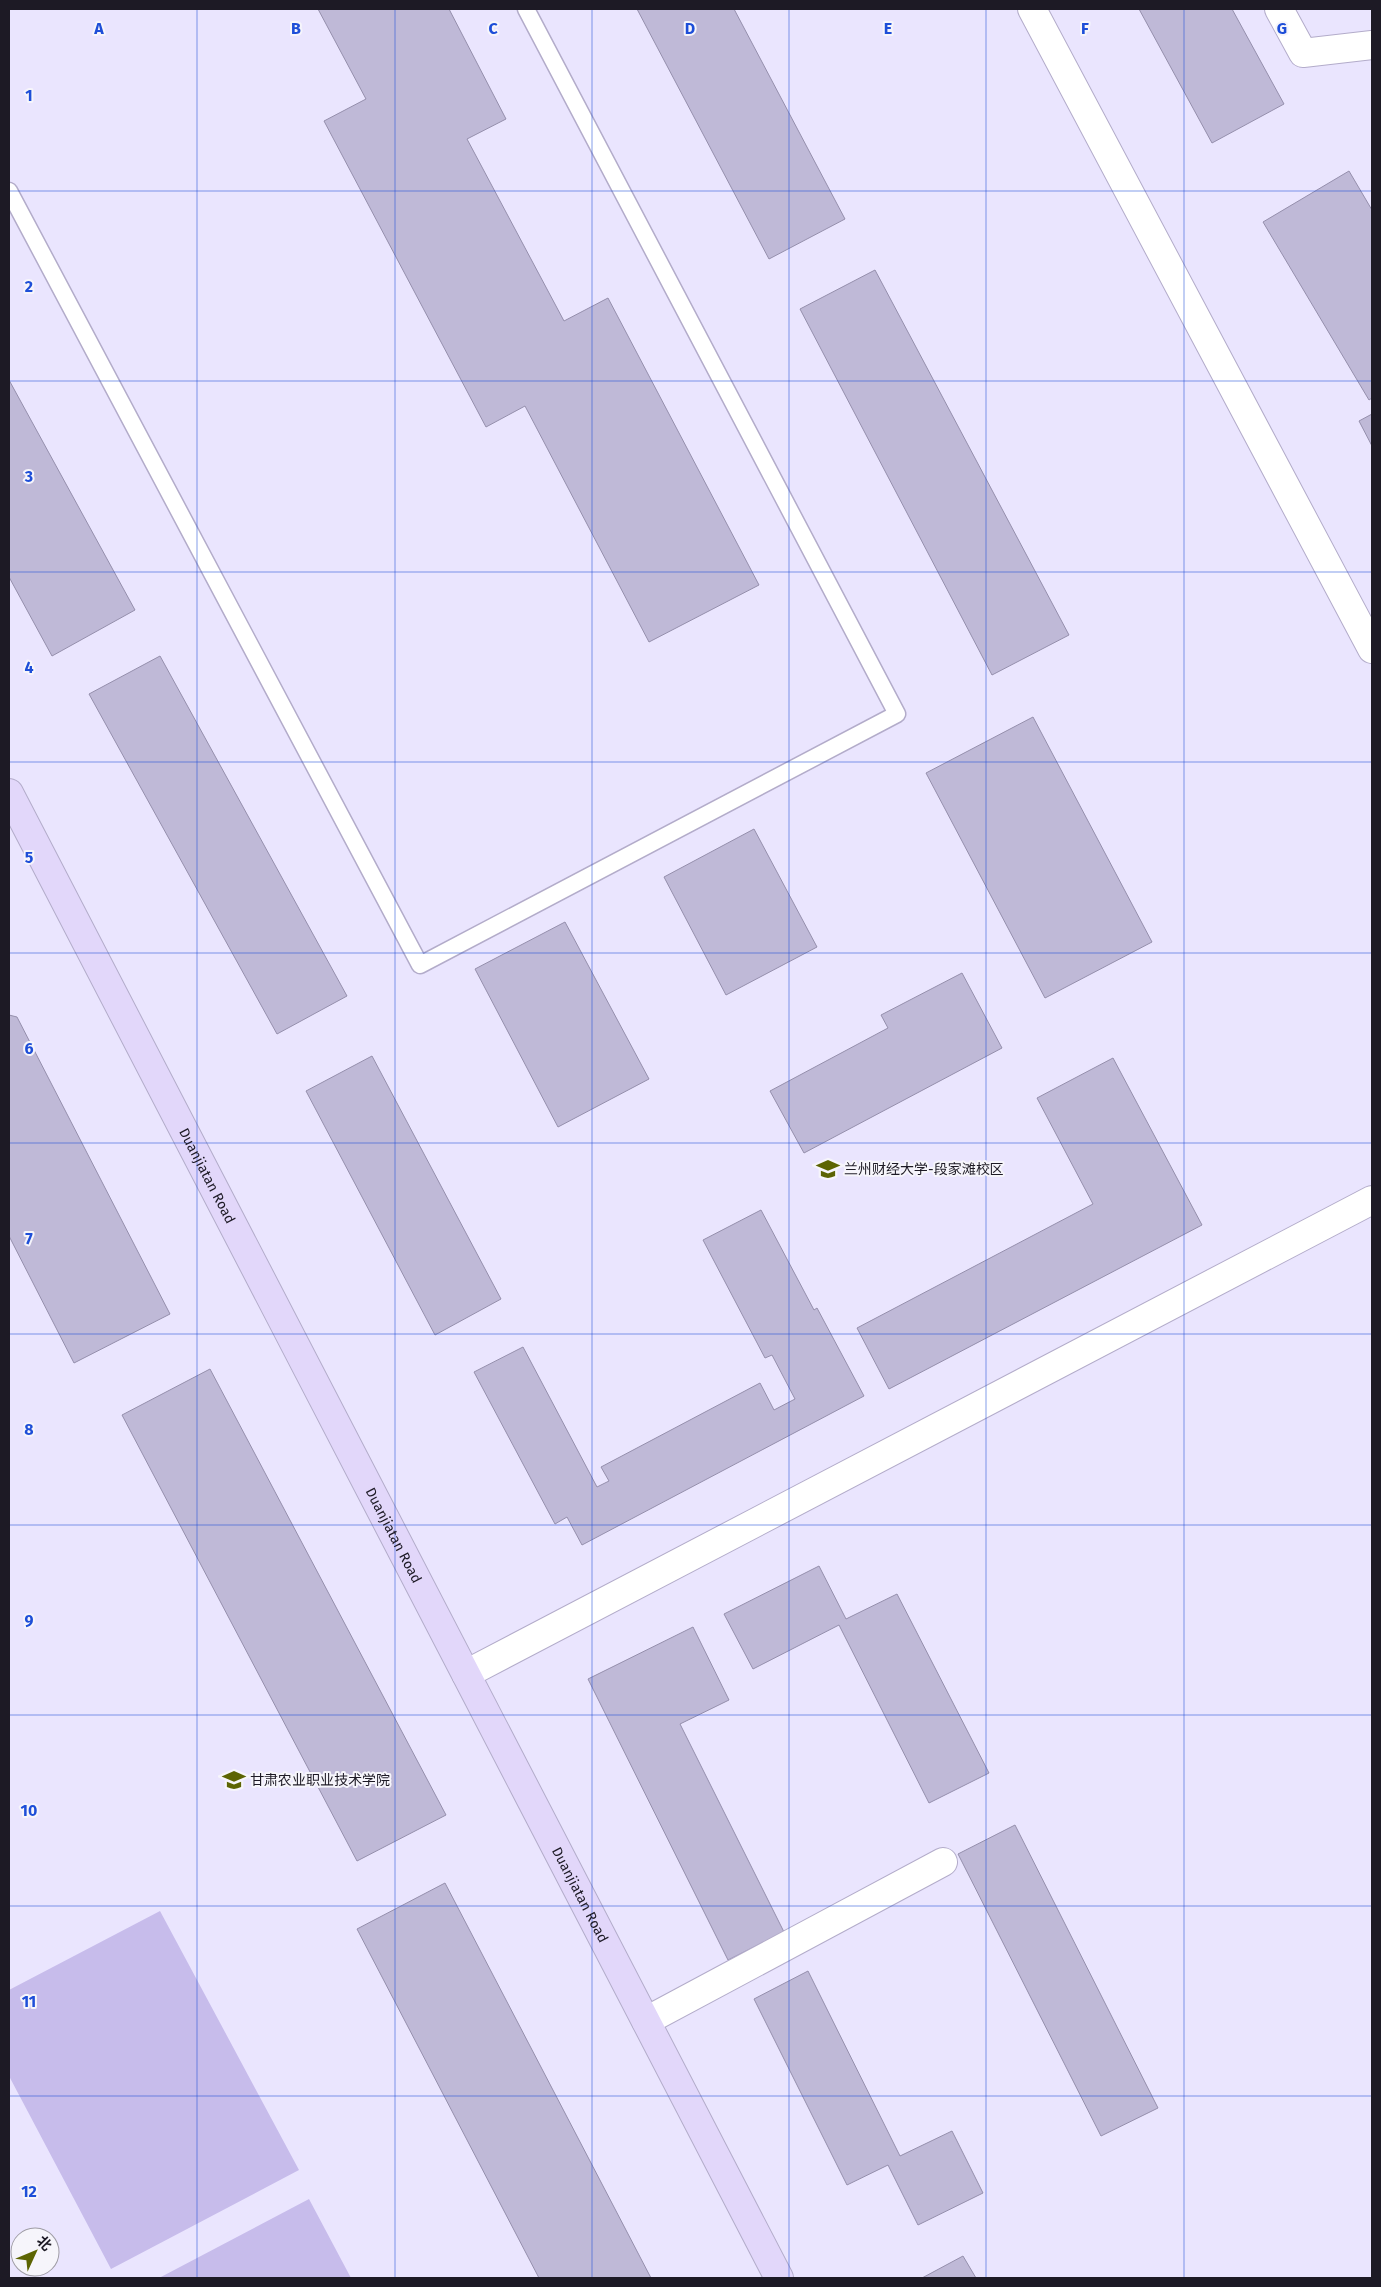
<svg xmlns="http://www.w3.org/2000/svg" width="1381" height="2287" viewBox="0 0 1381 2287" font-family="'Fira Sans','Noto Sans SC',sans-serif">
<style>
.green{fill:#c7bceb}
.building{fill:#bfb9d7;stroke:#958fac}
.lines{fill:none;stroke-linecap:round;stroke-linejoin:round}
.lane-casing{stroke:#b3acca;stroke-width:19}
.street-casing{stroke:#b3acca;stroke-width:30}
.secondary-casing{stroke:#b3acca;stroke-width:30}
.lane{stroke:#fff;stroke-width:16}
.street{stroke:#fff;stroke-width:28}
.secondary{stroke:#e2d7fa;stroke-width:28}
.grid{fill:none;stroke:#1d4ed8;stroke-width:1;stroke-opacity:0.55}
.labels{text-anchor:middle;dominant-baseline:central;stroke-width:4;stroke-linejoin:round;paint-order:stroke}
.poi-label{font-size:14px;fill:#1d1a25;stroke:#f6f5fb;text-anchor:start}
.street-label{font-size:14px;fill:#1d1a25;stroke:#f6f5fb}
.grid-label{font-size:16px;text-anchor:middle;font-weight:bold;fill:#1d4ed8;stroke:#f6f5fb;stroke-width:4;stroke-linejoin:round;paint-order:stroke}
</style>
<rect width="100%" height="100%" fill="#eae5fe"/>
<path class="green" d="M160 1911 299 2170 111 2269 9 2076V1990Z
M309 2199 351 2278H159Z"/>
<path class="building" d="M318 9H449L506 119 467 139 564 321 608 298 759 585 649 642 525 406 486 427 324 121 366 99Z
M637 9H734L845 219 769 259Z
M1139 9H1232L1284 104 1212 143Z
M1349 171 1372 210V398L1369 400 1263 222Z
M875 270 1069 635 992 675 800 309Z
M9 380 135 610 52 656 9 577Z
M1372 414V446L1359 421Z
M160 656 347 996 277 1034 89 694Z
M1033 717 1152 942 1045 998 926 773Z
M754 829 817 947 726 995 664 877Z
M565 922 649 1079 558 1127 475 969Z
M962 973 1002 1048 804 1153 770 1091 888 1028 881 1015Z
M9 1015 17 1017 170 1314 74 1363 9 1236Z
M372 1056 501 1299 435 1335 306 1091Z
M1113 1058 1202 1225 889 1389 857 1328 1093 1204 1037 1098Z
M761 1210 814 1310 817 1308 864 1396 582 1545 567 1517 555 1524 474 1372 523 1347 597 1487 609 1481 601 1467 760 1383 774 1410 795 1399 772 1355 765 1358 703 1240Z
M210 1369 446 1815 357 1861 122 1415Z
M819 1566 846 1619 897 1594 989 1773 929 1803 839 1625 753 1669 724 1614Z
M693 1627 729 1700 680 1724 784 1932 728 1960 588 1679Z
M1015 1825 1158 2108 1101 2136 958 1854Z
M445 1883 651 2278H539L357 1929Z
M808 1971 900 2156 952 2131 983 2193 918 2225 888 2165 847 2185 754 1999Z
M963 2256 976 2278H922Z"/>
<g class="lines">
<defs>
<path id="lane" d="M9 191 420 965 897 714 526 9"/>
<path id="street" d="M1032 9 1372 649
M1279 9 1303 53 1372 45
M466 1674 1372 1200
M646 2021 943 1862"/>
<g id="secondary">
<path id="s1" d="M9 793 779 2278"/>
</g>
</defs>
<use href="#lane" class="lane-casing"/>
<use href="#street" class="street-casing"/>
<use href="#secondary" class="secondary-casing"/>
<use href="#lane" class="lane"/>
<use href="#street" class="street"/>
<use href="#secondary" class="secondary"/>
</g>
<path class="grid" d="M197 9V2278M395 9V2278M592 9V2278M789 9V2278M986 9V2278M1184 9V2278M9 191H1372M9 381H1372M9 572H1372M9 762H1372M9 953H1372M9 1143H1372M9 1334H1372M9 1525H1372M9 1715H1372M9 1906H1372M9 2096H1372"/>
<defs>
<symbol id="university-bare" viewBox="-9 -9 18 18"><path d="M0-5L7-2L0 1L-7-2ZM-4 1L0 2.5L4 1V4Q0 6-4 4Z" fill="#5c6403" stroke="#f6f5fb" stroke-width="2.5" paint-order="stroke"/></symbol>
</defs>
<g fill-rule="evenodd">
<use href="#university-bare" x="812" y="1153" width="32" height="32"/>
<use href="#university-bare" x="218" y="1764" width="32" height="32"/>
</g>
<g class="labels">
<g class="poi-label">
<text x="844" y="1169">兰州财经大学-段家滩校区</text>
<text x="250" y="1780">甘肃农业职业技术学院</text>
</g>
<g class="street-label">
<text stroke="none"><textPath href="#s1" startOffset="431">Duanjiatan Road</textPath></text>
<text stroke="none"><textPath href="#s1" startOffset="836">Duanjiatan Road</textPath></text>
<text stroke="none"><textPath href="#s1" startOffset="1241">Duanjiatan Road</textPath></text>
</g>
</g>
<g class="grid-label">
<text x="99" y="34">A</text>
<text x="296" y="34">B</text>
<text x="493" y="34">C</text>
<text x="690" y="34">D</text>
<text x="888" y="34">E</text>
<text x="1085" y="34">F</text>
<text x="1282" y="34">G</text>
<text x="29" y="101">1</text>
<text x="29" y="292">2</text>
<text x="29" y="482">3</text>
<text x="29" y="673">4</text>
<text x="29" y="863">5</text>
<text x="29" y="1054">6</text>
<text x="29" y="1244">7</text>
<text x="29" y="1435">8</text>
<text x="29" y="1626">9</text>
<text x="29" y="1816">10</text>
<text x="29" y="2007">11</text>
<text x="29" y="2197">12</text>
</g>
<rect width="1381" height="2287" fill="none" stroke="#1d1a25" stroke-width="20"/>
<g transform="translate(35 2252) rotate(46)"><circle r="24" fill="#f6f5fb" stroke="#9f9da5"/>
<path d="M0-4L9 19L0 12L-9 19Z" fill="#5c6403"/>
<text y="-8" font-size="14" font-weight="bold" text-anchor="middle" fill="#1d1a25">北</text>
</g>
</svg>
